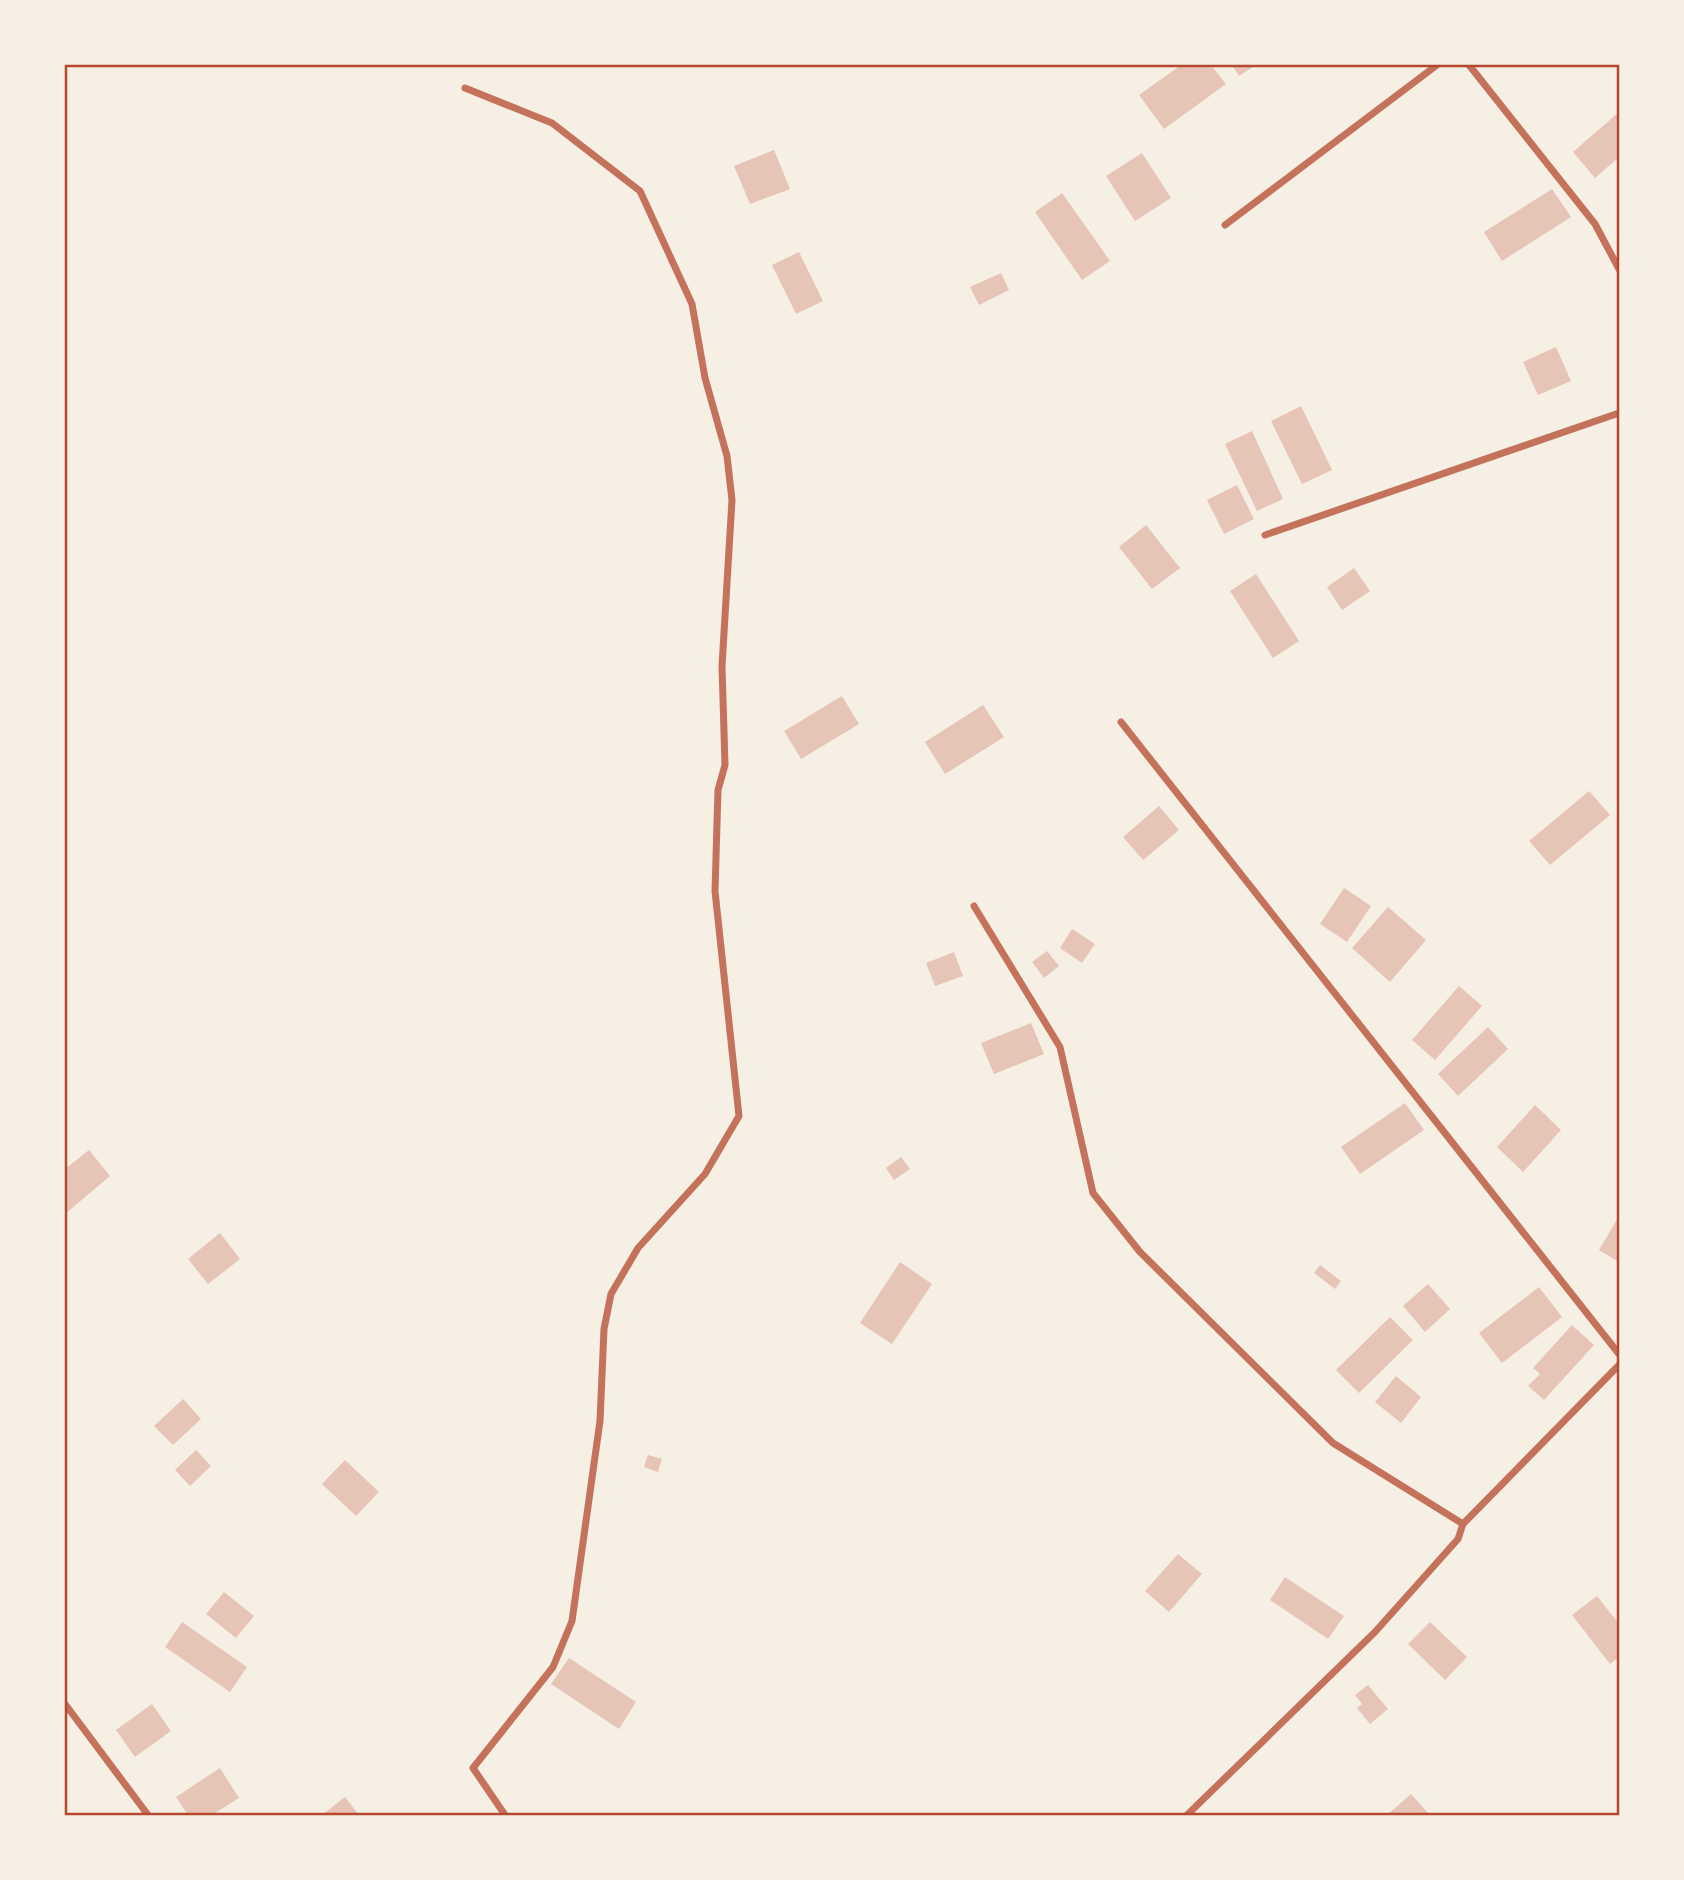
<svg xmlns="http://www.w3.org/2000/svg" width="1684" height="1880" viewBox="0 0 1684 1880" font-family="'Roboto Condensed',sans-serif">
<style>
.building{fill:#e6c5b7}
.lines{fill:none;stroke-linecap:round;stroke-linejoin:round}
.minor{stroke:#c5725c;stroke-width:7}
.neatline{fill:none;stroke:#b5482f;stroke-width:2.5}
</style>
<rect width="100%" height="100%" fill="#f6efe4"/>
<path class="building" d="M1181 65H1211L1226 84 1164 129 1139 95Z
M1232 65H1256L1239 76Z
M1619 112V157L1595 178 1573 152Z
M774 150 790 189 750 204 734 166Z
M1142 153 1171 198 1135 221 1106 176Z
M1552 189 1571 217 1502 261 1484 232Z
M1062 193 1110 261 1082 280 1035 212Z
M799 252 823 301 796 314 772 265Z
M1001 273 1009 290 979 305 970 287Z
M1556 347 1571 381 1538 395 1523 362Z
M1301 406 1332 470 1302 484 1271 421Z
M1252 431 1283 499 1257 511 1225 444Z
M1237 485 1254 519 1224 534 1207 500Z
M1146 525 1180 568 1152 589 1119 547Z
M1354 568 1370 591 1342 610 1327 587Z
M1256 574 1299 641 1273 658 1230 591Z
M842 696 859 724 801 759 784 731Z
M983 705 1004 737 945 774 925 742Z
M1589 791 1610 815 1550 865 1529 841Z
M1159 806 1179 830 1143 860 1123 837Z
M1344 888 1371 906 1347 942 1320 924Z
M1388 907 1426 940 1390 982 1352 948Z
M1072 929 1095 944 1082 963 1060 948Z
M1047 951 1059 966 1044 978 1032 962Z
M954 952 963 976 935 986 926 963Z
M1459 986 1482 1006 1435 1060 1412 1040Z
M1031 1023 1044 1054 994 1074 981 1043Z
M1488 1027 1508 1049 1458 1096 1438 1074Z
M1405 1103 1424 1130 1360 1174 1341 1147Z
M1535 1105 1561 1130 1523 1172 1497 1147Z
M89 1150 110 1176 65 1214V1169Z
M901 1157 910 1169 894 1180 886 1168Z
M1619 1216V1262L1599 1250Z
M220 1233 240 1259 208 1284 188 1259Z
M900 1262 932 1284 892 1344 860 1323Z
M1320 1265 1341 1281 1335 1289 1314 1273Z
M1428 1284 1450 1309 1425 1332 1403 1306Z
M1539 1287 1562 1317 1502 1363 1479 1333Z
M1390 1317 1413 1340 1359 1393 1336 1370Z
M1572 1325 1594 1345 1544 1400 1528 1386 1540 1374 1533 1368Z
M1396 1376 1421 1397 1401 1423 1375 1402Z
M183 1399 201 1419 173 1445 154 1426Z
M196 1450 211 1466 190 1486 175 1470Z
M648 1455 662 1459 658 1472 644 1467Z
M345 1460 379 1492 356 1516 322 1484Z
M1178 1554 1202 1574 1169 1612 1145 1591Z
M1285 1577 1344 1616 1328 1639 1270 1600Z
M224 1592 254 1616 236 1638 206 1614Z
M1597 1596 1619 1624V1657L1610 1664 1572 1615Z
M182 1622 247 1667 230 1692 165 1647Z
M1430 1622 1467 1657 1445 1680 1408 1644Z
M569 1658 636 1702 619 1729 551 1684Z
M1368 1685 1388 1709 1370 1724 1357 1708 1362 1704 1355 1695Z
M152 1704 171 1731 135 1757 116 1730Z
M220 1768 239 1798 212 1815H188L176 1797Z
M1411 1794 1430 1815H1387Z
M345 1797 359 1815H322Z"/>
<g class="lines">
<path class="minor" d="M1469 65 1595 224 1619 269
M465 88 552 123 640 191 692 304 705 378 727 456 732 500 722 666 725 765 718 790 715 891 739 1116 705 1174 638 1248 611 1294 604 1329 600 1421 572 1621 553 1667 473 1768 505 1815
M1225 225 1437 65
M1265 535 1619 413
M1121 722 1619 1354
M974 906 1060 1047 1093 1193 1140 1252 1333 1443 1463 1524
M65 1704 148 1815
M1187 1815 1375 1632 1458 1539 1463 1524 1619 1365"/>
</g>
<rect width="1684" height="1880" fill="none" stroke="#f6efe4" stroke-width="133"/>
<rect x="66" y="66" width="1552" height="1748" class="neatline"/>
</svg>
